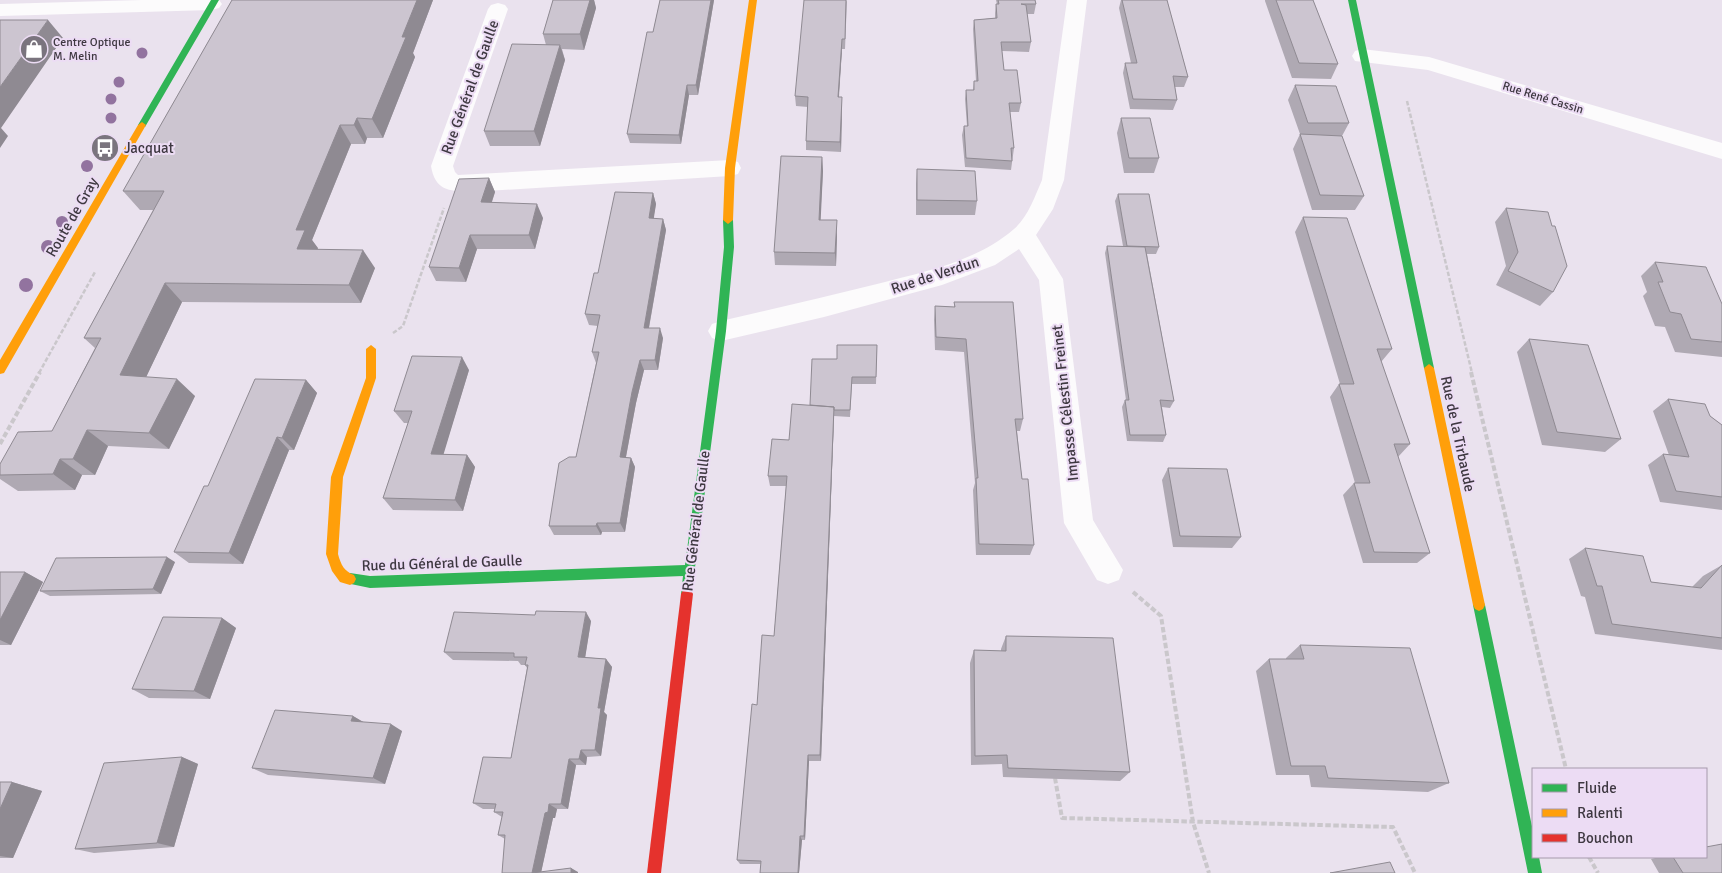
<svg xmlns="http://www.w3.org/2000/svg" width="1722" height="873" viewBox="0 0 1722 873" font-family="Signika,sans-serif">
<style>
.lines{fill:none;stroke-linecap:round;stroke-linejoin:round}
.path-far1{stroke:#cac7cb;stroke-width:2.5;stroke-dasharray:4.5 2;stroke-linecap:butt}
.path{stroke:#cac7cb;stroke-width:4;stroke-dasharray:5.5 2.5;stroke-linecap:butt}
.street{fill:#fcfbfc;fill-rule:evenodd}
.fast{fill:#30b455;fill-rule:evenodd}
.slow{fill:#ff9f0a;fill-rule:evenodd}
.jam{fill:#e5322d;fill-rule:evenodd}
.tree{fill:#92739f}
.wall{fill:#afa9b3}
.shaded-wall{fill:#8f8a92}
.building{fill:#ccc5d0;stroke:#8f8a92}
.labels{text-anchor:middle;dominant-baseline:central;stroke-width:4;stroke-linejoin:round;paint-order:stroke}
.far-poi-label{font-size:12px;fill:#3e3841;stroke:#ecdcf4;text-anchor:start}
.far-street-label{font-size:12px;fill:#3e3841;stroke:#ecdcf4}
.street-label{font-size:15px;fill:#3e3841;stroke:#ecdcf4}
.poi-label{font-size:15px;fill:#3e3841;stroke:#ecdcf4;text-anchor:start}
</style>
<rect width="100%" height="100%" fill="#eae2ee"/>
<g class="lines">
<path class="path-far1" d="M1407 101 1472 373
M393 333 403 326 444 208
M39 373 95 272"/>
<path class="path" d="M1471 372 1566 769
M0 444 40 372
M1133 592 1161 616 1193 822 1209 873
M1055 778 1062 818 1393 827 1415 873
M1589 857 1598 873"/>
<path class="street" d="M142 0H219L222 4 219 8 212 10 0 16V4Z
M1067 0H1087L1064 180 1053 209 1036 235 1063 279 1093 520 1123 570 1119 580 1108 584 1097 580 1064 523 1039 280 1019 249 995 265 942 285 824 317 721 341 712 338 708 331 712 324 721 321C773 309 825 297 877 284 923 272 976 262 1014 229 1028 217 1035 196 1042 180Z
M498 3 505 5 508 9 453 166 455 172 458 175 730 160 738 162 741 168 738 174 730 176 470 192C448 191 435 190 431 166L488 9 491 5Z
M1362 49 1429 57 1722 143V159L1428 70 1355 61 1352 56 1355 51Z"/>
<path class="fast" d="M211 0H219L145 127H139L138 125Z
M1348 0H1356L1434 368 1429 372 1424 368Z
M728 216 733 220 734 247 726 331 691 598 687 600 683 598 681 594 683 576 370 588 346 583 344 579 346 575 350 573 370 576 685 565 716 331 724 247 723 220Z
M1479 599 1483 601 1485 605 1533 831V857H1539L1542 873H1528L1473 605 1475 601Z"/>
<path class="slow" d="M749 0H757L735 168 733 220 728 224 723 220 725 168Z
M142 122 146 125 4 373 0 374V360L138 125Z
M371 345 376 349V378L343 477 338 554C341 565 344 571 354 575L356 579 354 583 350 585 340 582 332 571 326 554 331 477 366 378V349Z
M1429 364 1434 368 1485 605 1483 609 1479 611 1475 609 1473 605 1424 368Z"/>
<path class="jam" d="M687 588 691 590 693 594 661 873H647L681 594 683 590Z"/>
</g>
<g class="tree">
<circle cx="142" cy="53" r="5.5"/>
<circle cx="119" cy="82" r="5.5"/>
<circle cx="111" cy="99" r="5.5"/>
<circle cx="111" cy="118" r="5.5"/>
<circle cx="87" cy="166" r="6"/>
<circle cx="62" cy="222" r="6"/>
<circle cx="48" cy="247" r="7"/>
<circle cx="26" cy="285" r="7"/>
</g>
<path class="wall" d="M232 0H433L413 53 415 57 383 138H367L365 144H351L312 240 318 249 375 268 361 303 182 302 146 377 195 396 169 449 108 446 95 475H82L75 490 18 491 0 479V464L52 431 95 348 84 338 153 210H140L123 191Z
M553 0H594L596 8 584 50 562 49 565 60 540 146H490L484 131 546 45 543 34Z
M660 0H714L698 95H689L681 144 630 143 627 134 653 32Z
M847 0 845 49H842L839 97 842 107 841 152 806 150V141L808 107 796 106 795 96Z
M996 0H1035L1036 4 1034 14H1027L1031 42 1029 52 1002 51 1004 70 1021 103 1019 112H1010L1014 148 1011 170 965 167 962 135 964 126H967L965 99 966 90H973L974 81H976L973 29 974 20 995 18V13L996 4H997Z
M1121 0H1167L1188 77 1184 87H1175L1177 100 1173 110 1130 109 1123 73 1125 63H1131L1119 8Z
M1265 0H1313L1338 64 1331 79 1292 78 1265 1Z
M1295 85 1349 123 1342 136 1364 196 1355 210H1312L1293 149 1300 134 1288 100Z
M1121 118 1159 158 1154 173H1124L1117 133Z
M822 157 823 171 820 220 837 234 836 266 775 265 774 252Z
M917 169 977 201 975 215H916V184Z
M489 178 495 192 492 202 543 218 535 249H477L466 282 436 281 429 267Z
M653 193 656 204 653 219H663L666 230 649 328 663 338 658 370H644L636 403 626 457 631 458 635 467 625 532H602L601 535H554L549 526 576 457 596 363 592 352 598 326 589 325 585 314 598 273Z
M1118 194 1159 247 1156 254H1147L1174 401 1170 408 1162 407 1166 435 1163 442 1127 441 1122 407 1125 400H1126L1105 253 1107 246H1123L1115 201Z
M1506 208 1552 226 1553 292 1540 306 1496 285 1506 266 1495 222Z
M1303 217 1392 349 1381 362 1410 444 1398 457 1430 553 1417 563H1363L1343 495 1354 483H1355L1330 397 1339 384H1340L1295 232Z
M1655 262 1722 304V357L1675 352 1665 327 1655 326 1643 296 1647 292 1641 276Z
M954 302 1023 419 1020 431H1017L1022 479 1034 545 1030 555H976L973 490 975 483 964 352 935 350 934 320 935 306 954 307Z
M1529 339 1621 439 1605 452 1542 445 1517 352Z
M877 345 876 384H852L850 417 834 416 821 761H809L805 840H802L799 873H760L761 864H740L737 860 757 705 774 636 786 486H770L768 476 837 359Z
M469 370 443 454 467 455 475 467 463 511 393 510 383 498 408 423H404L394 411Z
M306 380 317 393 294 450H289L243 564 189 563 174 552 208 486Z
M1668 399 1710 416 1722 425V510L1660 502 1648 465 1663 454 1669 455 1653 411Z
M1168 468 1241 537 1232 548 1173 547 1162 480Z
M1585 548 1651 582 1692 587 1703 576 1722 565V650L1595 634 1585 597 1581 596 1569 559Z
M175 562 161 594 50 596 40 591Z
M0 572H25L43 582 11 645H0Z
M222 618 236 628 210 699 149 698 132 689Z
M591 621 585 657 606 659 612 667 604 712 607 715 601 756 587 757 586 765H576L568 809H557L555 818H553L541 872 571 868 578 873H502L505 839 498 835 502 817 494 812 495 809H483L473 803 511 758 527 668 525 665H521L518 661 453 660 444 652Z
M1006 636 1130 772 1120 781 1003 777 1002 764 971 765 970 663 974 650 1001 651V649Z
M1300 645 1449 783 1428 792 1311 787 1309 775H1276L1256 671 1269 659H1286V658Z
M353 716 363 722 402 731 385 784 268 775 252 768Z
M182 757 198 764 174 847 94 853 75 849Z
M0 782H12L42 791 13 858H0Z
M1659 857H1706L1722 873H1659L1651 859Z"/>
<path class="shaded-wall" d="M417 0H433L413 53 415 57 383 138 372 119 402 37Z
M590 0H594L596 8 584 50 580 34Z
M711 0H714L698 95 696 85Z
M48 20 63 38 1 128 8 136 0 148V87Z
M842 39V49L838 107V97Z
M560 45 565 60 540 146 534 131Z
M687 85 689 95 681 144 679 135Z
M842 97V107L841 152 840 142Z
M357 118 367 138 365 144 354 125Z
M340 125 351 144 312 240 318 248 310 267 297 249 296 230Z
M822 157 823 171 820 234 819 220Z
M489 178 495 192 487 216 481 202Z
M653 193 656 204 652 230 649 218Z
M537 204 543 218 535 249 529 235Z
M663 219 666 230 647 338 644 328Z
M837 220V234L836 266 835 253Z
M470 235 477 249 466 282 459 268Z
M363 250 375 268 361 303 349 285Z
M165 283 182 302 139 392 120 375Z
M660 328 663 338 658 370 655 360Z
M462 357 469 370 440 466 431 454Z
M640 360 644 370 636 403 624 467 620 457 632 392Z
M177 379 195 396 169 449 149 433Z
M306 380 317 393 294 450 282 438Z
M834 407V418L821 761 820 755Z
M87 430 108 446 95 475 73 459Z
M277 437 289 450 243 564 229 553Z
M467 455 475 467 463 511 455 500Z
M631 458 635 467 625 532 620 523Z
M60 459 82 475 75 490 53 474Z
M597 523 602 532 601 535 596 526Z
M167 557 175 562 161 594 153 589Z
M25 572 43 582 11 645 0 640V620Z
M586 612 591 621 584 665 578 657Z
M222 618 236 628 210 699 194 691Z
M606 659 612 667 604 712 607 715 601 756 595 750 598 708Z
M353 716 365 723 351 721Z
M391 724 402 731 385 784 373 778Z
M581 750 587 757 586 765 579 759Z
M808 755 809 761 805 840 804 836Z
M182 757 198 764 174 847 157 843Z
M569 759 576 765 568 809 561 804Z
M12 782 42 791 13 858 0 856V809Z
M549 804 557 809 555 818H553L541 873H532L545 813Z
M800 836 802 840 799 873H798Z
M571 868 578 872V873H571Z"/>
<path class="building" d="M232 0H417L402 37H406L372 119 357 118 354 125H340L296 230H305L297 249 363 250 349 285 165 283 120 375 177 379 149 433 87 430 73 459H60L53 474 0 475V464L18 432 52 431 101 338H84L164 191H123Z
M553 0H590L580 34H543Z
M660 0H711L696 85H687L679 135 627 134 647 32H653Z
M804 0H846L845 39H842L838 97H842L840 142 806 141 808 97 795 96Z
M998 0H1035L1036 4H1021L1026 5 1031 42H1001L1004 70H1017L1021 103H1009L1014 148H1011L1012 161 966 158 964 126H968L966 90H974V81H978L974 20 997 18 996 4H999Z
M1122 0H1167L1188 77 1173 76 1177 100 1133 99 1125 63H1137Z
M1276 0H1313L1338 64 1299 63Z
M0 20H48L0 87Z
M512 44 560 45 534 131H484Z
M1295 85 1336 86 1349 123H1308Z
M1121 118H1150L1159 158H1129Z
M1300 134 1342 136 1364 196 1320 195Z
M781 156 822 157 819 220H837L835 253 774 252Z
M917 169 975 171 977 201 917 200Z
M489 178 481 202 537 204 529 235H470L459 268 429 267 459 179Z
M615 192 653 193 649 218 663 219 644 328H660L655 360H640L632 392 620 457 631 458 620 523H597L596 526H549L559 463 569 457H576L599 352H592L600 315 585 314 594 273H598Z
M1118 194H1149L1159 247 1127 246Z
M1506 208 1548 212 1552 226H1555L1567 266 1553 292 1508 271 1518 252Z
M1303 217 1347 218 1392 349H1377L1410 444H1394L1430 553 1374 552 1354 483H1370L1339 384H1354Z
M1107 246 1145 247 1174 401 1160 400 1166 435H1130L1125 400H1129Z
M1655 262 1706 267 1722 304V342L1691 339 1681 314 1670 312 1658 282H1663Z
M954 302H1013L1023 419H1015L1022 479H1028L1034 545 979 544 976 478H978L966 339 936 337 935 306 955 307Z
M1529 339 1588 345 1621 439 1557 432Z
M837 345H877L876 377H852L850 410H834V407L810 405 812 359H837Z
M412 356 462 357 431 454 467 455 455 500 383 498 412 411H394Z
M255 379 306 380 282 438 277 437 229 553 174 552 204 486H208Z
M1668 399 1705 404 1710 416 1722 425V497L1676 491 1663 454 1689 457Z
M792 404 834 407 820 755H808L804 836H800L798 873H760L761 861 737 860 752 704 757 705 762 635 774 636 787 476H768L772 439 789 440Z
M1168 468 1227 469 1241 537 1180 536Z
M1585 548 1643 556 1651 582 1701 588 1722 565V638L1612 624 1602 586H1597Z
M167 557 153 589 40 591 56 558Z
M0 572H25L0 620Z
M536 611 586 612 578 657 606 659 598 708H601L595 750H581L579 759H569L561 804H549L548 812 545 813 532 873 571 868V873H502L505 835H498L503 812H494L496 804 473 803 483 757 511 758 528 665H525L527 657H514V653L444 652 454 612 535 615Z
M163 617 222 618 194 691 132 689Z
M1006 636 1113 638 1130 772 1008 768 1007 755 975 756 974 650 1006 651Z
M1300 645 1410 648 1449 783 1328 778 1325 766H1291L1269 659H1304Z
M275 710 353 716 351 721 391 724 373 778 252 768Z
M182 757 157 843 75 849 104 763Z
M0 782H12L0 809Z
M1722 844V873H1683L1673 857H1706V847Z
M1390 862 1395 873H1330Z"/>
<defs>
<symbol id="shop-disc" viewBox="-11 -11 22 22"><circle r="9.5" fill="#7a747e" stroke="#ecdcf4"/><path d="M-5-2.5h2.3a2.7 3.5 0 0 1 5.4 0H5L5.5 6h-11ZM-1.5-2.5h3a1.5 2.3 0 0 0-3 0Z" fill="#fff"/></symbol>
<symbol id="bus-disc" viewBox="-11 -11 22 22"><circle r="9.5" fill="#7a747e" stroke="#ecdcf4"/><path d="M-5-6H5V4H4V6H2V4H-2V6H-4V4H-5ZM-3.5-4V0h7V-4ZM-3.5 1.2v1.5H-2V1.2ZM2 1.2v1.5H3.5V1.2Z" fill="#fff"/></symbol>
</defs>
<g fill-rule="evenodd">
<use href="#shop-disc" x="18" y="33" width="32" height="32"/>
<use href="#bus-disc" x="89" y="132" width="32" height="32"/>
</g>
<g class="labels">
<g class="far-poi-label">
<text x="53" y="42">Centre Optique<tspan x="53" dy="14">M. Melin</tspan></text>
</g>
<g class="far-street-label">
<text transform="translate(1543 98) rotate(17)">Rue René Cassin</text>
</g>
<g class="street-label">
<text transform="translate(470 87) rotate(-70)">Rue Général de Gaulle</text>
<text transform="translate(72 217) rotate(-60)">Route de Gray</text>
<text transform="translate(935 275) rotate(-18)">Rue de Verdun</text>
<text transform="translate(1065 403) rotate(-96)">Impasse Célestin Freinet</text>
<text transform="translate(1458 434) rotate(78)">Rue de la Tirbaude</text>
<text transform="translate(696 521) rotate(-83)">Rue Général de Gaulle</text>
<text transform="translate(442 563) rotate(-2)">Rue du Général de Gaulle</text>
</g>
<g class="poi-label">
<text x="124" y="148">Jacquat</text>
</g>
</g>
<rect x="1532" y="768" width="175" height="90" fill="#ecdcf4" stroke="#a69aac"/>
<rect x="1542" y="784" width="25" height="8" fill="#30b455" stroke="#a69aac"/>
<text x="1577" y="793" font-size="15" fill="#3e3841">Fluide</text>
<rect x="1542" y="809" width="25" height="8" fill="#ff9f0a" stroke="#a69aac"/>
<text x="1577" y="818" font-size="15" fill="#3e3841">Ralenti</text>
<rect x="1542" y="834" width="25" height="8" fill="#e5322d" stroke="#a69aac"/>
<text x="1577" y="843" font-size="15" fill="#3e3841">Bouchon</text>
</svg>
